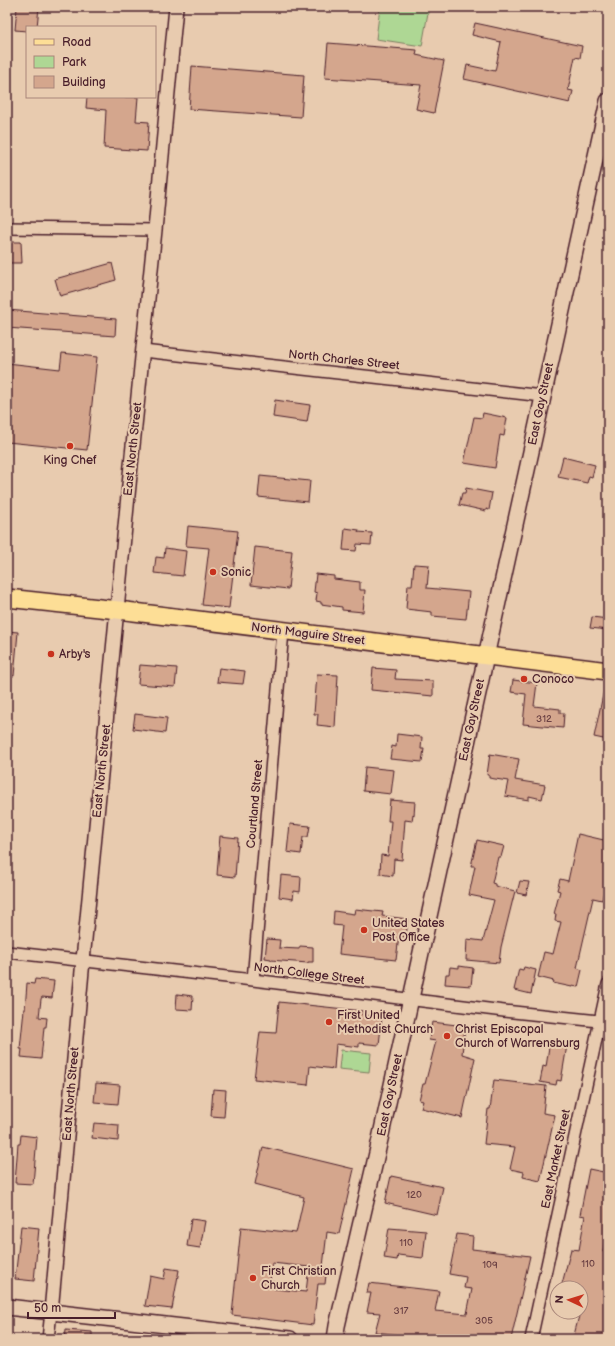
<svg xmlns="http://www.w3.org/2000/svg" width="615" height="1346" viewBox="0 0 615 1346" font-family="'Balsamiq Sans',sans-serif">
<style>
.green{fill:#aed794;stroke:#7c7b60}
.building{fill:#d4a68d;stroke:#4a1f2b;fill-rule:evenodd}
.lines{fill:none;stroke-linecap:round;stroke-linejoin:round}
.minor-casing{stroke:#4a1f2b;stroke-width:14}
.tertiary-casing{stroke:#4a1f2b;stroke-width:16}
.secondary-casing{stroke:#4a1f2b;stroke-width:18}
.primary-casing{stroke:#4a1f2b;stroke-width:20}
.minor{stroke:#e8cbaf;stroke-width:11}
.tertiary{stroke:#e8cbaf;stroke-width:13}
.secondary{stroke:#e8cbaf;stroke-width:15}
.primary{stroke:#fdde96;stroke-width:17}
.poi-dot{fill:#c8321e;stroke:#e8cbaf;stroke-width:1.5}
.labels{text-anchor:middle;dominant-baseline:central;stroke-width:4;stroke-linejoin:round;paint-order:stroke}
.number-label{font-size:10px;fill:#6c4144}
.street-label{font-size:12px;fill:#4a1f2b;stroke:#e8cbaf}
.poi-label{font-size:12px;fill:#4a1f2b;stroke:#e8cbaf;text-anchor:start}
</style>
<rect width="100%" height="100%" fill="#e8cbaf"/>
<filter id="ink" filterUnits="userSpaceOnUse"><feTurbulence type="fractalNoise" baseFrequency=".025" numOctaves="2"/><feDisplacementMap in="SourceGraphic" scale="8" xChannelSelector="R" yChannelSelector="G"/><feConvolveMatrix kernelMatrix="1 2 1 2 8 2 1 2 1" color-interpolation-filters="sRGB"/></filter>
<g filter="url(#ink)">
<path class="green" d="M380 7H429L422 46 376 39Z
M341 1050 371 1053 369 1072 339 1069Z"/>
<path class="building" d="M17 7H39L37 27H27V31L15 30Z
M475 23 582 46 580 58 575 57 568 90 573 91 570 103 464 79 467 65 495 71 501 42 472 35Z
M328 43 417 50 416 55 444 61 434 113 416 109 421 85 325 78Z
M192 66 304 75 301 117 189 109Z
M87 97H138L136 121 149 122 147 151 104 148 106 110 86 108Z
M7 242H21L22 263H7Z
M112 263 116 280 60 296 55 279Z
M7 310 116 319 115 336 7 328Z
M62 353 97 357 87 450 7 442V363L60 369Z
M275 400 310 405 307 422 273 417Z
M483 413 507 418 504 436 500 435 495 468 464 463 474 417 482 418Z
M563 457 595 465 592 477 589 476 587 483 558 477Z
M260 476 310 481 308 502 258 497Z
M466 488 492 493 489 510 486 509V511L459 505 462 493H465Z
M188 526 238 531 229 608 202 605 209 548 186 546Z
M345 528 359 530 358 532 372 533 371 545 357 544 356 551 343 550Z
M255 547 292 551 288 589 251 585Z
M165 548 186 551 183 576 154 573 156 557 164 558Z
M414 564 429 565 427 588 469 592 466 619 432 616V612L406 609 408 585H412Z
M316 574 334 576V579L360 582V590H365L363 612 342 610V607L321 604V602L316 601 317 593 314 592Z
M592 617 608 619V630L590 628Z
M7 631 18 632 14 676 7 675Z
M140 665 177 668 175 687 138 684Z
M219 668 245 671 243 684 217 682Z
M373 668 396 670 395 679 433 681V696L371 690Z
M317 674 338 675 335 727 317 725 318 714H314Z
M513 680 537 683 534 706 560 709V713H564L563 728 523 724 526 694 511 692Z
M604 690H608V740L594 737Z
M135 714 167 718 165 733 133 729Z
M397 734 422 737 421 749H424L422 762 390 759 392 746 396 747Z
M490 754 519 759 515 780 545 785 542 799 529 796V800L505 796 508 781 489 778V775H487Z
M365 767 394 770 391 794 363 791Z
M390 800 415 802 414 815 413 814 412 821 405 820 402 860 394 859 393 876 380 874 381 855 388 856 391 821H388Z
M290 824 310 826 308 837H303L301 854 287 852Z
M578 834 608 841V872L602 900 593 898 577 968 582 970 578 987 572 986V987L553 983 554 981 538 977 544 952 553 954 561 922 555 921 556 914H554L560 891 557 890 560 879 568 881Z
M220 836 238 838 235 877 217 875Z
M477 840 504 846 501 857H498L492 883 495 884V886L515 891 501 947 499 963 466 960 467 939 483 941 494 900 469 895 475 866H471Z
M281 875 301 877 300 892 294 891 293 899 279 897Z
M520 881 529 882 526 895 517 893Z
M355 909 383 912 382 916 408 919 406 937 399 936 396 960 339 954 342 926 333 925 334 911 354 914Z
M267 939 280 940 279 948 299 949 300 946 313 947V962H308V963L282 961 271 960V959L265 958Z
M459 966 473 968 471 986 445 984 446 974H449L450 967 459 968Z
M524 967 536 970 531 994 514 990 519 969 523 970Z
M35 979 54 981 52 998 42 997 41 999 39 1017 47 1018 46 1027H44L41 1059 21 1057 22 1049H20L24 1010H25L27 983 34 984Z
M177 994 193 996 192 1010 176 1009Z
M279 1002 363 1011 362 1015 382 1017 379 1045 359 1043V1047L336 1044 334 1069 310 1066 308 1085 254 1079 260 1032 276 1033Z
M432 1022 465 1026 462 1054 475 1058 462 1118 421 1108 423 1101 419 1100 423 1084H425L436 1041 429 1040Z
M550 1040 563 1042V1045H567L561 1081 557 1080 556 1085 540 1082 543 1066 546 1067Z
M494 1080 546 1086 543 1113 555 1115 540 1181 523 1177 524 1172 510 1169 515 1147 484 1144 488 1109H490Z
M96 1083 120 1085 118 1104 94 1102Z
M213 1089 226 1090 224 1117 211 1116Z
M94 1123 119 1125 118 1141 92 1138Z
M21 1135 37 1137 33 1184 15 1183 18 1144H20Z
M263 1147 354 1169 339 1234 327 1232 322 1275H326L325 1284H318L313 1325 232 1315 241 1227 296 1233 304 1197 255 1184ZM272 1263 309 1267 306 1292 274 1289V1282L270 1281Z
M589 1169 608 1173V1221L603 1252 608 1253V1339H573L580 1312H581V1288H561L571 1249 579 1250 585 1216 580 1215Z
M391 1176 443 1187 437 1215 385 1203Z
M191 1219 205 1221 200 1248 187 1246Z
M21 1226 39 1228 34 1281 15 1279Z
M389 1228 426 1231 423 1258 398 1255 397 1260 384 1258Z
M457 1234 473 1236 472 1249 530 1256 511 1339H434L375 1332 380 1313 367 1312 371 1293H367L369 1283 439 1291 435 1311 467 1314 472 1289 464 1288 466 1277 449 1274Z
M166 1268 179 1270 172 1309 145 1306 150 1276 164 1279Z
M66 1330 92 1332V1339H65Z"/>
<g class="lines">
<defs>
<path id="minor" d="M7 228 155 230
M143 351 543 396
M7 952 253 980 504 1011 608 1022
M253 980 283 631
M48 1339 51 1312
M531 1339 608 984"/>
<path id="tertiary" d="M51 1312 83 960 130 475 155 230 176 7"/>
<path id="secondary" d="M7 1307 290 1339
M335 1339 337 1326 377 1153 608 101"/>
<path id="primary" d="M7 598 118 610 608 671"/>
</defs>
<use href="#minor" class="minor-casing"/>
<use href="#tertiary" class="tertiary-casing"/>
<use href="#secondary" class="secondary-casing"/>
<use href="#primary" class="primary-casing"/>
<use href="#minor" class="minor"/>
<use href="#tertiary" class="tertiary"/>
<use href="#secondary" class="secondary"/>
<use href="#primary" class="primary"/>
</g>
</g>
<g class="poi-dot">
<circle cx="70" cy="446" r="4"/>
<circle cx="213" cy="572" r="4"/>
<circle cx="51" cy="654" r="4"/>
<circle cx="524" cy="679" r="4"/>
<circle cx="364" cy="930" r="4"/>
<circle cx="329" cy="1022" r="4"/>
<circle cx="447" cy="1036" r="4"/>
<circle cx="253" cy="1278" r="4"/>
</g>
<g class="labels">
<g class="number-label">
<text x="544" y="719">312</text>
<text x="414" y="1195">120</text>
<text x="406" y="1243">110</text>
<text x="588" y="1264">110</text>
<text x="490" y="1265">109</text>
<text x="401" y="1311">317</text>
<text x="484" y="1321">305</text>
</g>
<g class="street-label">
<text transform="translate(344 360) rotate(6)">North Charles Street</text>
<text transform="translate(541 404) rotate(-78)">East Gay Street</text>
<text transform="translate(133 449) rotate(-84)">East North Street</text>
<text transform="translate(308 634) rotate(7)">North Maguire Street</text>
<text transform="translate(472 720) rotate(-78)">East Gay Street</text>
<text transform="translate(102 771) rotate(-84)">East North Street</text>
<text transform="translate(255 804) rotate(-85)">Courtland Street</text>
<text transform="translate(309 974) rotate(7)">North College Street</text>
<text transform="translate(71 1094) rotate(-85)">East North Street</text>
<text transform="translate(390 1095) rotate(-78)">East Gay Street</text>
<text transform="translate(556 1159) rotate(-78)">East Market Street</text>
</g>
<g class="poi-label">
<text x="70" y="460" text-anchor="middle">King Chef</text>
<text x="221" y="572">Sonic</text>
<text x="59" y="654">Arby's</text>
<text x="532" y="679">Conoco</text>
<text x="372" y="923">United States<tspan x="372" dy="14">Post Office</tspan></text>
<text x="337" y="1015">First United<tspan x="337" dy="14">Methodist Church</tspan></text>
<text x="455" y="1029">Christ Episcopal<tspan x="455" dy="14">Church of Warrensburg</tspan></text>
<text x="261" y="1271">First Christian<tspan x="261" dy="14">Church</tspan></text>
</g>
</g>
<rect width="615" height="1346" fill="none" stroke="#e8cbaf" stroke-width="24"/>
<rect x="12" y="12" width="591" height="1322" fill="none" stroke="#4a1f2b" stroke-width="1.5" filter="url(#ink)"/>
<rect x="26" y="26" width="130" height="72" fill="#e8cbaf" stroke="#a9867a"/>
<rect x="34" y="39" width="20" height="6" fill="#fdde96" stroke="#a9867a"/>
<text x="62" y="46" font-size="12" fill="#4a1f2b">Road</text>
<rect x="34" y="56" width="20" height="12" fill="#aed794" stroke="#a9867a"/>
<text x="62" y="66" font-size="12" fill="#4a1f2b">Park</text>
<rect x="34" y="76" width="20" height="12" fill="#d4a68d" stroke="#a9867a"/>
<text x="62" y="86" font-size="12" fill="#4a1f2b">Building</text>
<g transform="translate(569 1300) rotate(274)"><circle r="19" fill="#e8cbaf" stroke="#a9867a"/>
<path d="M0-3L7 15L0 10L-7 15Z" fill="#c8321e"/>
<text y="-6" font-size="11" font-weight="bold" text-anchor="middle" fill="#4a1f2b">N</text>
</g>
<path d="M28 1312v6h87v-6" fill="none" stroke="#4a1f2b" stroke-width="2"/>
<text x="34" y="1312" font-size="12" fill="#4a1f2b" stroke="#e8cbaf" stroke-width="3" paint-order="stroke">50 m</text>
</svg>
